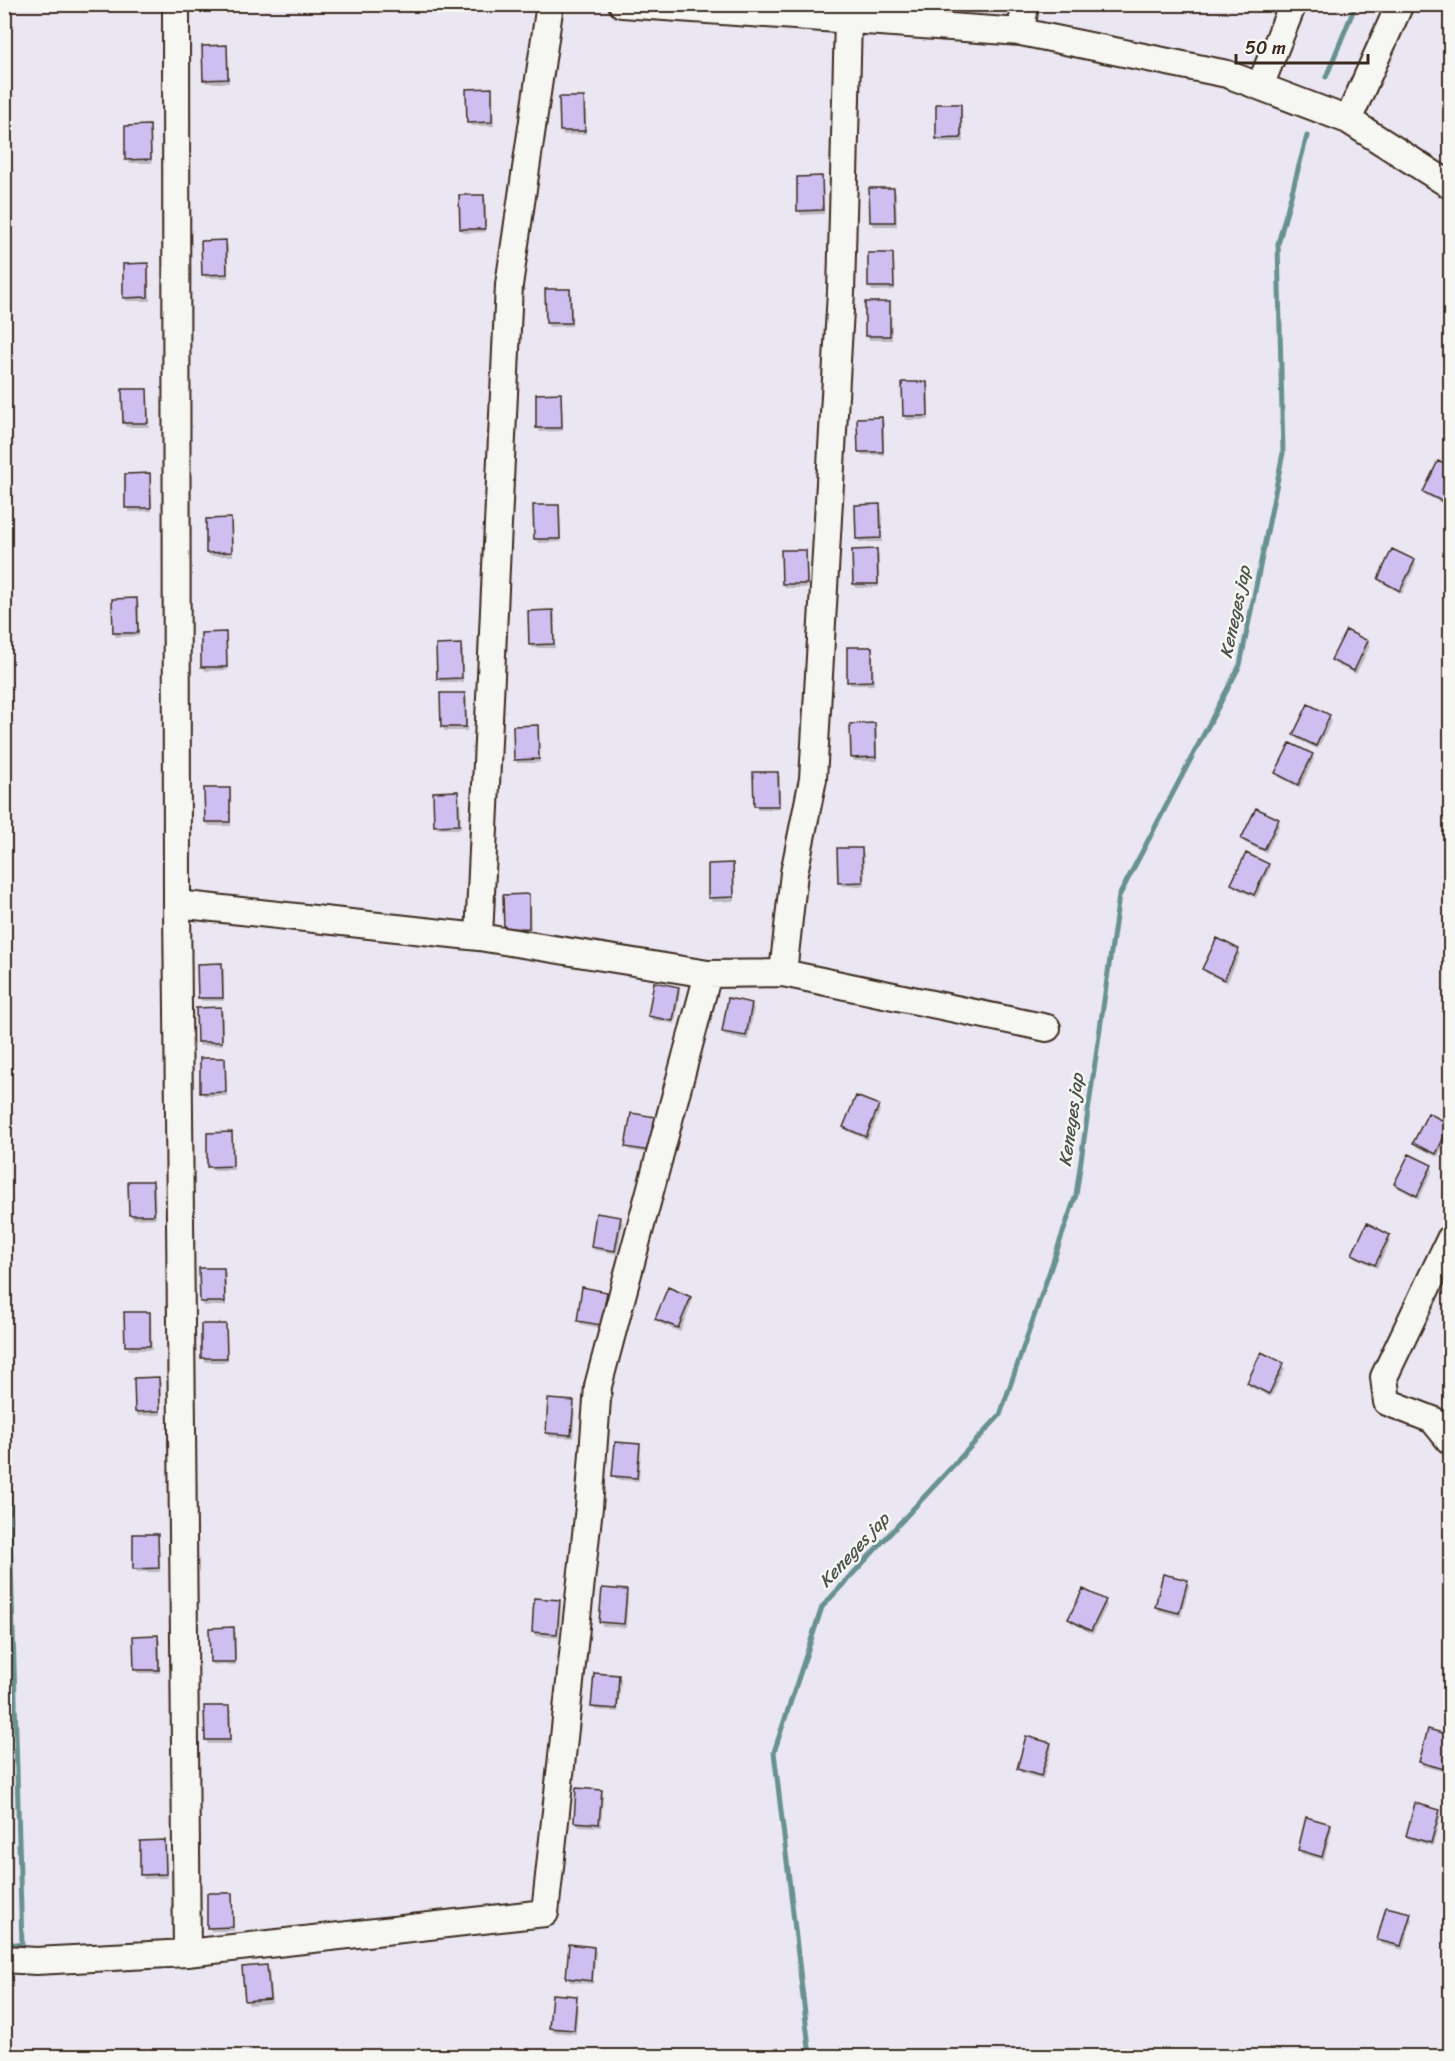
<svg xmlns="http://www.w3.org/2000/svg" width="1455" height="2061" viewBox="0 0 1455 2061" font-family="Sriracha,sans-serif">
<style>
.shadow{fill:#0003}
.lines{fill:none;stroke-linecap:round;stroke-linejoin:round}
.stream{stroke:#679191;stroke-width:5}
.building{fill:#cfbff1;stroke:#3b2a1e;stroke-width:1.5}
.minor-casing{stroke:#3b2a1e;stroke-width:30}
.minor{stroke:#f6f6f2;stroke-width:26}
.labels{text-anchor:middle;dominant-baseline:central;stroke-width:5;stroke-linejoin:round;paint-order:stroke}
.water-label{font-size:18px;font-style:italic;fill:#4e554e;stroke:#f6f6f2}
</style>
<rect width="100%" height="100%" fill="#eae6f2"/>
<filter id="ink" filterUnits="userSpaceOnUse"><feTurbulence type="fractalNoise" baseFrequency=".0167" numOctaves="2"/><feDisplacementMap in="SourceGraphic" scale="12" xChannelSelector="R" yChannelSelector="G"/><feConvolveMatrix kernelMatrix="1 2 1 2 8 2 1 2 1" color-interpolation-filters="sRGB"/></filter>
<g filter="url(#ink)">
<path class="shadow" d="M226 47 228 51 229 83H206L204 79Z
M491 90 493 94 494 126H471L469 122Z
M583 98 586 102V134L563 135 561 131Z
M960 106 962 110 963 142H940L938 138Z
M149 127 151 131 152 163H129L127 159Z
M821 178 823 182 824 214 801 215 799 211Z
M893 190 896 193 897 226H874L872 222Z
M483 196 486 200V232L464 233 461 229Z
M225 242 228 246V278H206L203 274Z
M892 254 894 258 895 290 872 291 870 287Z
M147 265 149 269 150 301H127L124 297Z
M569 290 572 294V326L549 327 547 323Z
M889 303 891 307 892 340H869L867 336Z
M927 383 929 387V420H907L904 416Z
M146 390 148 394 149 427H126L124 423Z
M560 395 562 399 563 431 540 432 538 428Z
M882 419 884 423V455H862L859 451Z
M1439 463 1450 469V501L1448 506 1427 496 1425 492Z
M149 475 151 479 152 511 129 512 127 508Z
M558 506 560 510 561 542 538 543 536 539Z
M879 506 882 510V542H859L857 538Z
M230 520 232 524 233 556H210L208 552Z
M876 551 879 555V587L856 588 854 584Z
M805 552 807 556 808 588H785L783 584Z
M1414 561 1416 565 1402 594 1382 583 1379 579Z
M136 600 139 604V636L116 637 114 633Z
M553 611 555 615V648H533L530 644Z
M225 634 227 638 228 670 205 671 203 667Z
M1367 642 1370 646 1356 674 1335 664 1333 660Z
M460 646 463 650V682H441L438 679Z
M871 649 873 653 874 685H851L849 681Z
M464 694 467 698V731H445L442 727Z
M1308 706 1329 717 1332 720 1318 749 1297 739 1295 735Z
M874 725 877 729V761H854L852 757Z
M537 727 539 731 540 763H517L515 759Z
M1312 755 1314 759 1300 788 1279 777 1277 773Z
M778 773 780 777V809L758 810 755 806Z
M229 789 231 793V826H209L206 822Z
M458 793 460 797 461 829H438L435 825Z
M1278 820 1280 824 1266 853 1245 843 1243 839Z
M862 850 864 854 865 886H842L840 882Z
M732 865 734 869 735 901 712 902 710 898Z
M1268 866 1270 869 1256 898 1235 888 1233 884Z
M528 896 530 900 531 932H508L506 928Z
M1238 950 1240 954 1227 983 1206 973 1203 969Z
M221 965 224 969V1001H202L199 997Z
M678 988 680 992 675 1024 652 1020 650 1016Z
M751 1004 754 1008 748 1040 725 1036 723 1032Z
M220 1009 223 1013V1045L200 1046 198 1042Z
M224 1060 226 1064 227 1096H204L202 1092Z
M878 1107 880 1111 868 1140 847 1131 844 1127Z
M1429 1115 1450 1126V1132L1438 1157 1417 1147 1415 1143Z
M655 1119 657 1123 652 1154 629 1150 627 1146Z
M231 1134 233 1138 234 1170H211L209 1166Z
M1431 1166 1433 1170 1419 1199 1398 1188 1396 1184Z
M152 1182 155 1186 156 1218 133 1219 130 1215Z
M620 1219 623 1223 617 1254 594 1250 592 1246Z
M1389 1236 1391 1240 1377 1268 1356 1258 1354 1254Z
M223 1269 226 1273V1306H204L201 1302 200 1270Z
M607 1293 609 1297 603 1329 581 1324 578 1320Z
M690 1298 692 1302 680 1332 659 1323 657 1319Z
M149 1313 151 1317 152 1350H129L127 1346 126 1314Z
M225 1325 227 1329 228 1362H205L203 1358Z
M1283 1365 1285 1369 1271 1397 1250 1387 1248 1383Z
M158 1379 161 1383V1415L138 1416 136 1412Z
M573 1402 575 1406 573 1438 550 1437 547 1433Z
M639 1445 641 1449 639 1481 616 1480 614 1476Z
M157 1536 159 1540 160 1572H137L135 1568Z
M1187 1582 1189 1586 1181 1617 1159 1611 1156 1607Z
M626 1592 628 1596 626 1628 603 1626 600 1622Z
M1105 1601 1107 1605 1093 1634 1072 1623 1070 1619Z
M559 1602 561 1606 559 1638 536 1636 533 1632Z
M233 1629 236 1633V1665H213L211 1662Z
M158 1637 160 1641V1673H138L135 1669Z
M618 1676 621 1680 618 1712 595 1710 593 1706Z
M228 1707 231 1711V1744H208L206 1740Z
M1429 1731 1450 1737V1753L1445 1772 1423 1766 1421 1762Z
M1050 1744 1052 1748 1043 1779 1021 1773 1019 1769Z
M601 1791 603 1795 601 1827 578 1826 575 1822Z
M1439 1811 1441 1815 1433 1846 1410 1840 1408 1836Z
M1330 1825 1332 1829 1324 1860 1302 1854 1299 1850Z
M164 1842 166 1846 167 1878 144 1879 142 1875Z
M231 1894 233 1898 234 1931H211L209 1927Z
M1410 1915 1412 1919 1403 1950 1381 1944 1379 1940Z
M594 1948 596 1952 593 1984 570 1982 568 1978Z
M266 1966 269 1970 272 2003 249 2005 247 2001Z
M576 1998 578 2002 576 2034 553 2032 551 2028Z"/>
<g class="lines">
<path class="stream" d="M1326 77 1356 4
M4 1319 22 1945 4 1943
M810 2056 774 1752 822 1607 1000 1415 1076 1195 1119 896 1240 665 1283 453 1278 244 1307 136"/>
</g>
<path class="building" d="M227 45 228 79 203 80 202 46Z
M492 88V122L467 123 466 89Z
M559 97H584L585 131H560Z
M936 104H961V138L936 139Z
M150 125 151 159 125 160V126Z
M822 176 823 210 797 211V177Z
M869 188H894L895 222H870Z
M459 195H484L485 229H460Z
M226 240 227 274 202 275 201 241Z
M868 253H893L894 287H868Z
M148 263V297L123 298V264Z
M545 289H570L571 323H546Z
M865 302H890V336H865Z
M902 382H927L928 416H903Z
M122 389H147L148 423H123Z
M561 393 562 428H536V394Z
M882 417 883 452H858L857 418Z
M1438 461 1450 467V494L1446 503 1423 492Z
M150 473 151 508H125V474Z
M880 504 881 538 856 539 855 505Z
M533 505H559L560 539H534Z
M231 518 232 552 206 553V519Z
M877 549 878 584H853L852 550Z
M1392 549 1415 560 1400 591 1378 579Z
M781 550H806L807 584H782Z
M137 598 138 633H113L112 599Z
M553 610 554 644 529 645 528 611Z
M1346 630 1368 641 1354 671 1331 660Z
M226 632 227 667H201V633Z
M461 644 462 678 437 679 436 645Z
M847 647H872V681L847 682Z
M440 693H465L466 727H441Z
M1308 704 1330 715 1316 746 1293 735Z
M875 723 876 757 851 758 850 724Z
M538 725 539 759 514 760 513 726Z
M1290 743 1313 754 1298 785 1275 773Z
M753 772H778L779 806H754Z
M204 788H230V822H205Z
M458 791 459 825 434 826 433 792Z
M1256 808 1279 819 1264 850 1241 839Z
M837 848H862L863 882 838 883Z
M1246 853 1269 864 1254 895 1231 884Z
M733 863 734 897 708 898V864Z
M529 894V928L504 929 503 895Z
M1217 938 1239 949 1224 980 1202 969Z
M222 963 223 998H198L197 964Z
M654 982 679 987 673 1021 648 1016Z
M728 998 752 1003 746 1036 722 1032Z
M221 1007 222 1042H197L196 1008Z
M200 1058H225L226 1092 200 1093Z
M856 1096 879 1105 866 1137 843 1127Z
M631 1113 656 1117 650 1151 625 1147Z
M1428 1113 1450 1124 1436 1154 1413 1143Z
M232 1132 233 1166 207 1167V1133Z
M1409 1154 1432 1165 1417 1196 1394 1184Z
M128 1181H153L154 1215H129Z
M596 1213 621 1217 615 1251 591 1247Z
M1367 1223 1390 1235 1375 1265 1352 1254Z
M199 1268H224L225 1302H200Z
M582 1287 607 1292 601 1325 577 1321Z
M668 1287 691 1297 678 1328 655 1319Z
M124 1312H150V1346H125Z
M201 1324H226L227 1358H201Z
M1261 1352 1284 1363 1269 1394 1247 1383Z
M159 1377 160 1411 135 1412 134 1378Z
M548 1399 574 1401 571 1435 546 1433Z
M615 1442 640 1444 637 1478 612 1476Z
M133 1534H158L159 1568 133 1569Z
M1163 1574 1188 1580 1179 1613 1155 1607Z
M602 1588 627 1590 624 1624 599 1622Z
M1083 1589 1106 1600 1091 1631 1068 1619Z
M534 1598 560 1600 557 1634 532 1632Z
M234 1627 235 1662H210L209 1628Z
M158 1635 159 1670H134L133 1636Z
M594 1673 619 1675 617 1709 591 1707Z
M204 1706H229L230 1740H205Z
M1428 1729 1450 1735V1743L1444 1769 1419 1762Z
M1026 1736 1051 1743 1041 1776 1017 1769Z
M576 1788 602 1790 599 1824 574 1822Z
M1415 1803 1440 1810 1431 1843 1406 1836Z
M1306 1817 1331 1824 1322 1857 1298 1850Z
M165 1840 166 1874 140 1875V1841Z
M207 1893H232L233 1927 207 1928Z
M1386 1907 1411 1913 1401 1946 1377 1940Z
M569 1944 594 1947 592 1981 566 1978Z
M267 1965 270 1999 245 2001 242 1967Z
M552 1994 577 1996 574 2030 549 2028Z"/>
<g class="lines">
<defs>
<path id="minor" d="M176 4 177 904 187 1953
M622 4 1021 32 1227 74 1348 120 1450 185
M848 20 841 292 813 779 794 873 783 973 1047 1028
M1021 32 1025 4
M1260 86 1293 4
M1348 120 1400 4
M177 904 479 937 708 974 783 973
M479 937 509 285 550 4
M1450 1239 1384 1377 1387 1402 1433 1420 1450 1441
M4 1959 36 1961 187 1953 545 1913 589 1507 598 1386 708 974"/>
</defs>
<use href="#minor" class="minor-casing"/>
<use href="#minor" class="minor"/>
</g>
</g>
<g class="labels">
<g class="water-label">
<text transform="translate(1235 612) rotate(-78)">Keneges jap</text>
<text transform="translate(1071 1120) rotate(-82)">Keneges jap</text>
<text transform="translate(854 1550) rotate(-47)">Keneges jap</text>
</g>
</g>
<rect width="1455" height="2061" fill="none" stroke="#f6f6f2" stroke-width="24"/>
<rect x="12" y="12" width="1431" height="2037" fill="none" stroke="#3b2a1e" stroke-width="2" filter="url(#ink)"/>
<path d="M1236 54v9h132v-9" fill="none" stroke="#3b2a1e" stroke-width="3"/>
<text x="1245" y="54" font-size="18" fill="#3b2a1e" stroke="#f6f6f2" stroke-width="4.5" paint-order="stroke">50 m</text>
</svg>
